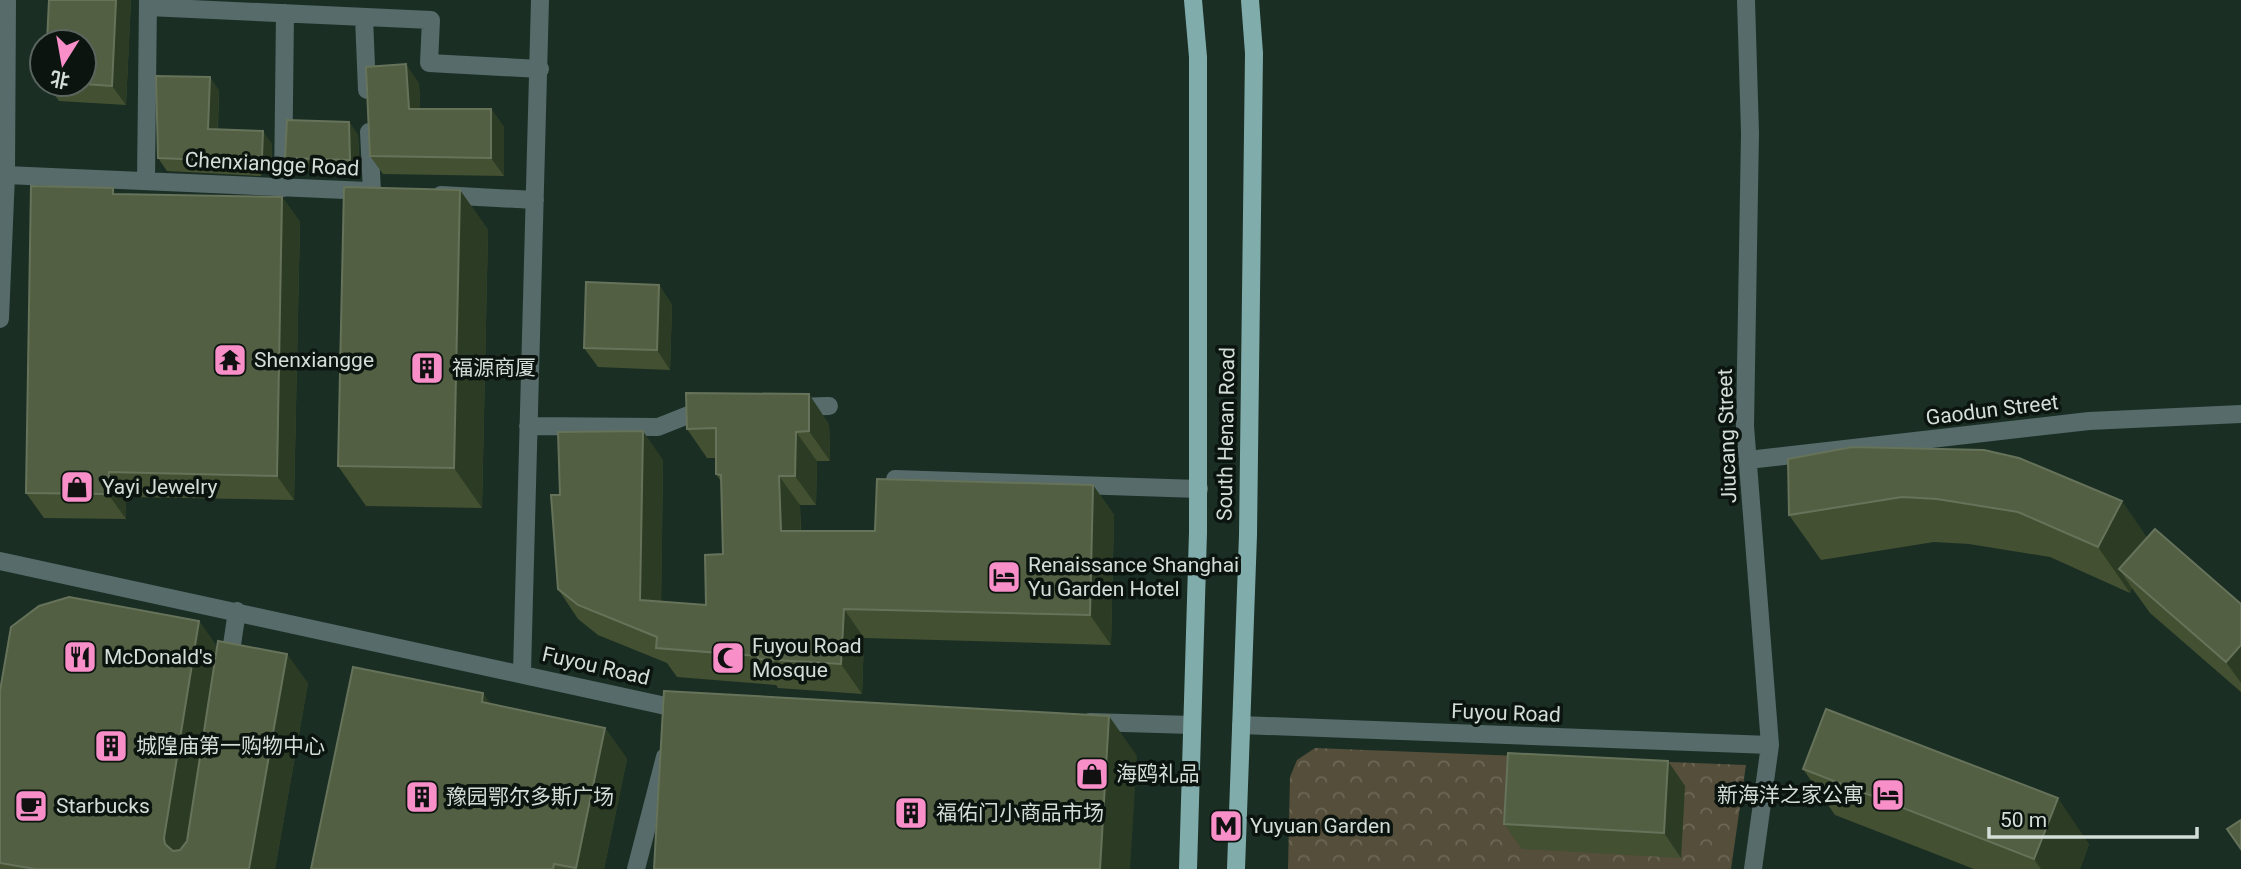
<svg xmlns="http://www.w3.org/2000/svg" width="2241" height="869" viewBox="0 0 2241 869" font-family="Roboto,'Noto Sans SC',sans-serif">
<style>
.park{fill:url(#park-crowns)}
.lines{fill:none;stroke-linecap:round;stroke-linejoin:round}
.minor{stroke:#566b6a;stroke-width:18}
.major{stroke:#81acac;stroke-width:18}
.wall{fill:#435031}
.shaded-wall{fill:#2c3c24}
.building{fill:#525f42;stroke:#66735a;stroke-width:2}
.labels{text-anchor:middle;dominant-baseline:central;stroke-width:7;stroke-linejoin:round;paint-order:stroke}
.street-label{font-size:21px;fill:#d2ded7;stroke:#0b140f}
.poi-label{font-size:21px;fill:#d2ded7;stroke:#0b140f;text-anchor:start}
</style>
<defs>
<pattern id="park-crowns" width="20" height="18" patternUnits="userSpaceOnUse" patternTransform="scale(1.75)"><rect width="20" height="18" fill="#554e3a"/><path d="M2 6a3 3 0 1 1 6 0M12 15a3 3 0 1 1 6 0" fill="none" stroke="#6d6756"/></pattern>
</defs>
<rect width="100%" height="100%" fill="#1a2e24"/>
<path class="park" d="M1315 748 1746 765 1731 869H1288L1290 777 1297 760Z"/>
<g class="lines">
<path class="minor" d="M1746 0 1750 133 1745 426 1770 745 1753 869
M148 7 431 20 429 63 540 69
M364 17 367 90
M369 132 372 192
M6 175 368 191
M146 181 148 0
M283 188 285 13
M441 195 535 200
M0 319 6 175 7 0
M794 407 829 406
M528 426 658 427 706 408
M1748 460 2089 421 2241 414
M895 479 1199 489
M0 561 684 710
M229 665 237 611
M522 672 540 0
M1090 722 1192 725
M1241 725 1770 745
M636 869 665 757"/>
<path class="major" d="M1188 869 1198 532V57L1193 0
M1236 869 1248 535 1254 53 1250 0"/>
</g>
<path class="wall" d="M49 0H131L126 105 59 101 47 84H84Z
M419 83 420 109H491L504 127V176L383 174 370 156Z
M219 90 218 129 272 144V170H262L261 176 167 171 158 158Z
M349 122 358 135 360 173 295 171 285 158Z
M460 190 488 230 482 508 366 506 338 466Z
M117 194 282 197 300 222 294 500 126 497V519L44 518 26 493Z
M659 285 672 305 670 370 598 367 584 348Z
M829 424 830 461H817L816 505H800L801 531H875L1093 485 1114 515 1111 645 864 638 862 694 778 688 776 685 677 677 667 663 598 635 578 619 558 589 560 495 663 460 661 602 706 605 723 554 722 483 716 474V458H707L687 429Z
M1788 459 2147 537 2241 604V692L2150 613 2132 588 2130 593 2050 557 1969 544 1934 542 1821 560 1789 515Z
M199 621 217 647 308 683 275 869H0V691Z
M491 704 605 728 627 759 604 869H311Z
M1803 769 2089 844 2080 869H1974L1835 815Z
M1685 786 1681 858 1522 849 1504 824Z"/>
<path class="shaded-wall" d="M116 0H131L126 105 112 86Z
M406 64 419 83 421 128 409 109Z
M210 77 219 90 217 143 208 129Z
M491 109 504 127V176L491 158Z
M349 122 358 135 360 173 350 160Z
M263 131 272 144V170L262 157Z
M252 156 262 170 261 176 252 162Z
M460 190 488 230 482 508 454 468Z
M282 197 300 222 294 500 277 476Z
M659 285 672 305 670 370 657 350Z
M809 394 829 424 830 461 809 431Z
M643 431 663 460 661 630 640 600Z
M796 432 817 461 816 505 795 476Z
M109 472 126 497V519L108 494Z
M779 476 800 505 801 561 781 531Z
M1093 485 1114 515 1111 645 1090 615Z
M2122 501 2153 546 2119 569 2132 588 2130 593 2098 547Z
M844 609 864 638 862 694 841 664Z
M199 621 219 650 185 867 165 844 164 838Z
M2241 645V683L2226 662Z
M287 654 308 683 275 869H249Z
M483 693 505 724 482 702Z
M1109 716 1137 756 1130 869H1100Z
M605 728 627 759 604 869H577Z
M1668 761 1685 786 1681 858 1664 833Z
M2058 798 2089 844 2080 869H2041L2034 859Z"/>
<path class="building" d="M49 0H116L112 86 84 84V42H47Z
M406 64 409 109H491V158L370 156 366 67Z
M156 76 210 77 208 129 263 131 262 157 252 156V162L158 158Z
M287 120 349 122 350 160 285 158Z
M31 186 113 188V194L282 197 277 476 109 472 108 494 26 493Z
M344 187 460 190 454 468 338 466Z
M586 282 659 285 657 350 584 348Z
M686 393 809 394V431L796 432 795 476H779L781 531H875L877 479 1093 485 1090 615 844 609 841 664 758 659V656L656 648 657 637 578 605 558 589 551 495H560L558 432 643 431 640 600 706 605 705 555 723 554 721 475 716 474V428L687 429Z
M1852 447 1984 450 2019 458 2122 501 2098 547 2018 512 1937 499 1902 497 1789 515 1788 459Z
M2155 529 2241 604V645L2226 662 2119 569Z
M69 597 199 621 164 838 165 844 173 851 180 850 187 841 218 641 287 654 249 869H35L0 863V691L11 627 39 606Z
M353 667 483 693 482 702 605 728 576 868 554 864 553 869H311Z
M664 691 1109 716 1100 869H654Z
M1826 709 2058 798 2034 859 1803 769Z
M1508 753 1668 761 1664 833 1504 824Z
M2241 820V849L2227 829Z"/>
<defs>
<symbol id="temple-square" viewBox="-11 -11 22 22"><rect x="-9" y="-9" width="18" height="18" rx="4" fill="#f98fc9" stroke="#0b140f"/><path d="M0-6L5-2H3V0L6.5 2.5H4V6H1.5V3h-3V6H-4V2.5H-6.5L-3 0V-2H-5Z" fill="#111"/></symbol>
<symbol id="building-square" viewBox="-11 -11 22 22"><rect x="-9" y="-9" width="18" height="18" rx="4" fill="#f98fc9" stroke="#0b140f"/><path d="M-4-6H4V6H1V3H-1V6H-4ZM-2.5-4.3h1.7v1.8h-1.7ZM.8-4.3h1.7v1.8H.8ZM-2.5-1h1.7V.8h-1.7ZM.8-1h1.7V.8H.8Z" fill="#111"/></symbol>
<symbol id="shop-square" viewBox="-11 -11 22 22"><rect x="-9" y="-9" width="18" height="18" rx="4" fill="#f98fc9" stroke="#0b140f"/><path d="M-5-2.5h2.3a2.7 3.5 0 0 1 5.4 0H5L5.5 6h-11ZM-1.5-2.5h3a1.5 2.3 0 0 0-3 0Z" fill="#111"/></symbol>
<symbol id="hotel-square" viewBox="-11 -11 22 22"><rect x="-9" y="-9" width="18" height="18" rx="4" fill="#f98fc9" stroke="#0b140f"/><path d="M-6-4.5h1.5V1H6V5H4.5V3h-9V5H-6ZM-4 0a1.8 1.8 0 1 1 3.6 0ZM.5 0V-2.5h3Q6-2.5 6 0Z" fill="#111"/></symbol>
<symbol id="restaurant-square" viewBox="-11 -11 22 22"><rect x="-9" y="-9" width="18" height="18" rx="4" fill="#f98fc9" stroke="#0b140f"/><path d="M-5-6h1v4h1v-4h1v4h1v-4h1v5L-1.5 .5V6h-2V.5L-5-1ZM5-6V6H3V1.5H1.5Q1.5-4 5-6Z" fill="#111"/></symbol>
<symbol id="mosque-square" viewBox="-11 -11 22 22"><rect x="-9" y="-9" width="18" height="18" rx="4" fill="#f98fc9" stroke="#0b140f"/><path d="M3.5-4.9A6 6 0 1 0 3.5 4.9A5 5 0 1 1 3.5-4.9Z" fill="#111"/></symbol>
<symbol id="cafe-square" viewBox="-11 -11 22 22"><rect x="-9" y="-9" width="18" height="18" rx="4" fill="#f98fc9" stroke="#0b140f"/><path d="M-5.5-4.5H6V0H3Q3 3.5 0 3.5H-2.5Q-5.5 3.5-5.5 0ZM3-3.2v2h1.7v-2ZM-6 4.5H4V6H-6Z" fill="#111"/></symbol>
<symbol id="metro-square" viewBox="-11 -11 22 22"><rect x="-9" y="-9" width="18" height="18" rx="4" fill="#f98fc9" stroke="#0b140f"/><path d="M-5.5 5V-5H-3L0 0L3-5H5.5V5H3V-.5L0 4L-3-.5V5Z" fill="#111"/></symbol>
</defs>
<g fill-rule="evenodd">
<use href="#temple-square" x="211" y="341" width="38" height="38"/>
<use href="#building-square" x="408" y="349" width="38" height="38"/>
<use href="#shop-square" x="58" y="468" width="38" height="38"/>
<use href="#hotel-square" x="985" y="558" width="38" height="38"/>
<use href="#restaurant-square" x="61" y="638" width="38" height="38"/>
<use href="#mosque-square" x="709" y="639" width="38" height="38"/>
<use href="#building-square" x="92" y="727" width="38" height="38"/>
<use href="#shop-square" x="1073" y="755" width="38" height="38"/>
<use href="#hotel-square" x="1869" y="776" width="38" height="38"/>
<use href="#building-square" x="403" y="778" width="38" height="38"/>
<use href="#cafe-square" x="12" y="787" width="38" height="38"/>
<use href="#building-square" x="892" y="794" width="38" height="38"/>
<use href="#metro-square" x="1207" y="807" width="38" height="38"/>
</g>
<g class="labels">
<g class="street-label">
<text transform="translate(272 164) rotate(3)">Chenxiangge Road</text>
<text transform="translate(1992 410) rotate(-7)">Gaodun Street</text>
<text transform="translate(1226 434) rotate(-89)">South Henan Road</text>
<text transform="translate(1727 436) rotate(-92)">Jiucang Street</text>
<text transform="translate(596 666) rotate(13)">Fuyou Road</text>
<text transform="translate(1506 713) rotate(2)">Fuyou Road</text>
</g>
<g class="poi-label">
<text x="254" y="360">Shenxiangge</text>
<text x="452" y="368">福源商厦</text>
<text x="102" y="487">Yayi Jewelry</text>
<text x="1028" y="565">Renaissance Shanghai<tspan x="1028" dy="24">Yu Garden Hotel</tspan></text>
<text x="752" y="646">Fuyou Road<tspan x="752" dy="24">Mosque</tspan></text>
<text x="104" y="657">McDonald's</text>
<text x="136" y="746">城隍庙第一购物中心</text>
<text x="1116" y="774">海鸥礼品</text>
<text x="1864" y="795" text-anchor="end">新海洋之家公寓</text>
<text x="446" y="797">豫园鄂尔多斯广场</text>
<text x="56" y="806">Starbucks</text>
<text x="936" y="813">福佑门小商品市场</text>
<text x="1250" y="826">Yuyuan Garden</text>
</g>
</g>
<g transform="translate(63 63) rotate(191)"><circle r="33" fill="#0b140f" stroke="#5b655f" stroke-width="2"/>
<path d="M0-5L12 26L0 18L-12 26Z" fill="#f98fc9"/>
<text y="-10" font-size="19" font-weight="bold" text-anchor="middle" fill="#d2ded7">北</text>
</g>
<path d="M1989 827v10h208v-10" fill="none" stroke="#d2ded7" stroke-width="3.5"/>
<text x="2000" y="827" font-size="21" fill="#d2ded7" stroke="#0b140f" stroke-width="5" paint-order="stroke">50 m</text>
</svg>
